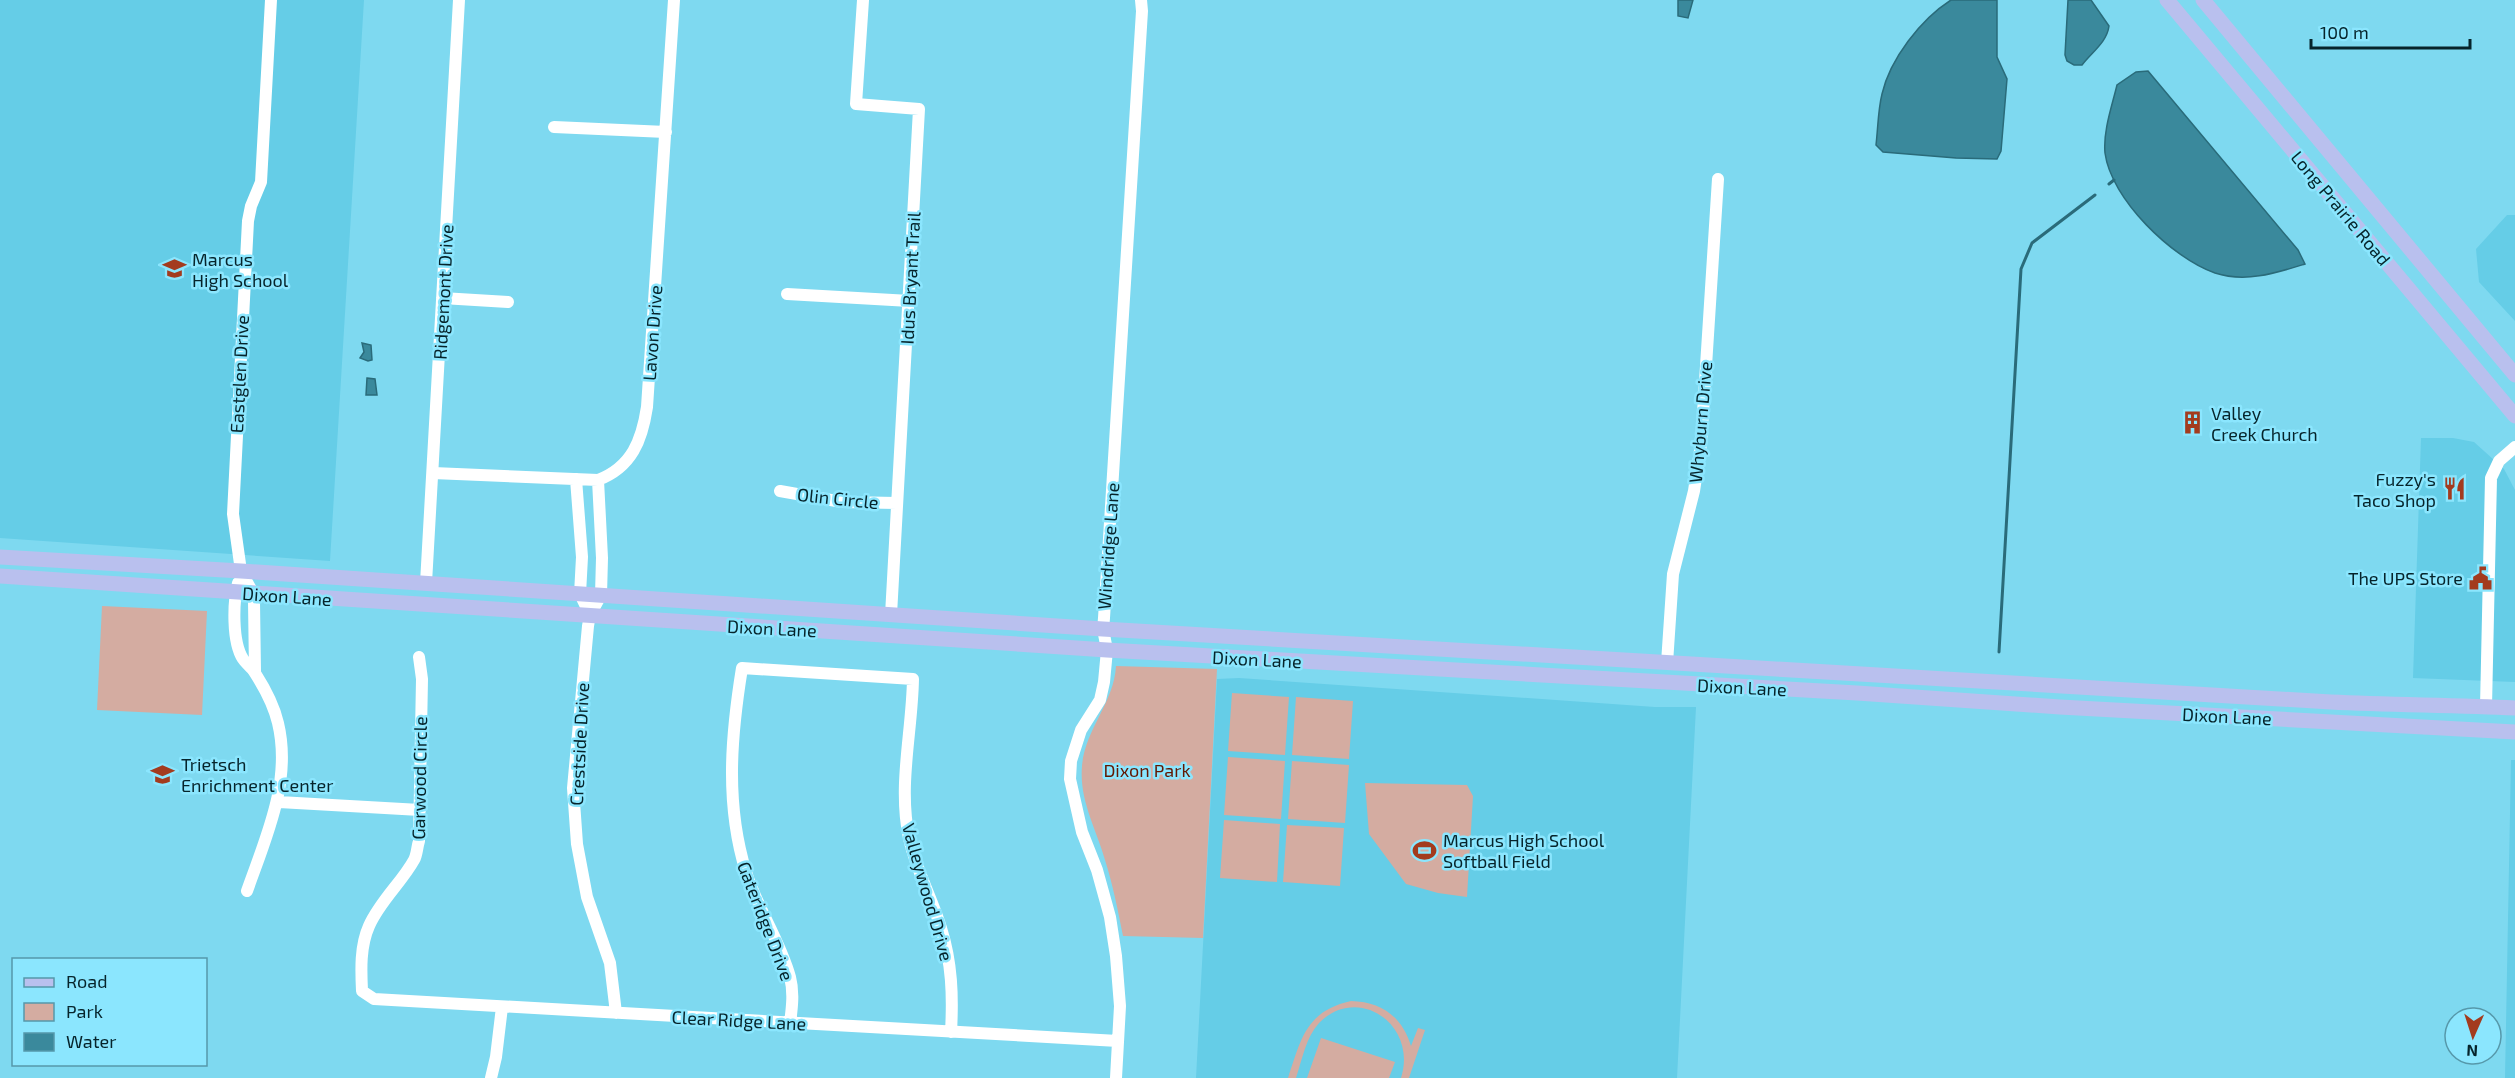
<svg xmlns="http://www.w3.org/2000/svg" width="2515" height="1078" viewBox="0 0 2515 1078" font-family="'Exo 2',sans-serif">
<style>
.built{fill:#65cde7}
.green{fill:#d4aca1}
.water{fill:#3a899c;stroke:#2a6b7a;stroke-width:1.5}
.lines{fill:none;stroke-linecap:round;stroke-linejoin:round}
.stream{stroke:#2a6b7a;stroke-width:3}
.minor{stroke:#fff;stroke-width:12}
.major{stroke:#b9c0ee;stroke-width:15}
.labels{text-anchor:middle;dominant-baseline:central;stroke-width:5;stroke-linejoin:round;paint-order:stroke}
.street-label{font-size:18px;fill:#06242b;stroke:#8be6fe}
.poi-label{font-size:18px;fill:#06242b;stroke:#8be6fe;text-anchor:start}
.park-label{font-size:18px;fill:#631802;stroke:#8be6fe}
</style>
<rect width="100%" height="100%" fill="#7ed9f0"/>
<path class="built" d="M0 0H364L330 561 0 538Z
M2507 215H2515V321L2479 282 2476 249Z
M2421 438H2453L2474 442 2504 469 2515 490V682L2413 678Z
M1239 678 1655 707H1696L1677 1078H1196L1217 679Z
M2511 760H2515V1078H2505Z"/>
<path class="green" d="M102 606 207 611 202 715 97 710Z
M1116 666 1217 669 1203 938 1123 936C1118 911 1113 885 1105 860 1096 828 1079 800 1082 766 1085 729 1114 703 1116 666Z
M1232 693 1289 697 1285 755 1228 751Z
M1296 697 1353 701 1349 759 1292 755Z
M1228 757 1285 761 1281 819 1224 815Z
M1292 761 1349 765 1345 823 1288 819Z
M1365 783 1467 785 1473 796 1467 897 1438 893 1406 884 1369 834Z
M1224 820 1280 824 1277 882 1220 878Z
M1287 825 1344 828 1340 886 1283 882Z
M1351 1001C1381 1002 1402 1016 1411 1046L1418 1028 1425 1030 1409 1078H1401C1418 1025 1358 983 1319 1023 1306 1037 1302 1060 1296 1078H1288C1301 1039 1306 1011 1351 1001Z
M1321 1038 1395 1062 1389 1078H1307Z"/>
<path class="water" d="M1678 0H1693L1688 18 1678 16Z
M1951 0H1997V57L2007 79 2001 151 1997 159 1956 158 1883 152 1876 145C1878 128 1878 110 1882 94 1890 59 1921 19 1951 0Z
M2068 0H2091L2109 26C2107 42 2092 52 2082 65H2074L2067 61 2065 55Z
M2148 71 2298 250 2305 264C2276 273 2246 283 2215 273 2172 258 2111 199 2105 153 2103 131 2112 106 2117 85L2136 72Z
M362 343 371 345 372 360 368 361 360 358 364 352Z
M367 378 375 379 377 395H366Z"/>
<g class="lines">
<path class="stream" d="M2109 184 2114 180
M1999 652 2021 269 2032 243 2095 195"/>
<path class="minor" d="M863 0 856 104 919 109 891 615
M554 127 666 132
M787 294 910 301
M442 298 508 302
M433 473 598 480C632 467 642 440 647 407L674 0
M576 479 582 557 580 594 590 615
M598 480 602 558 601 595 590 615 588 626 573 788 577 844 587 897 610 963 616 1013
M780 491 842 502 897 503
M238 583C233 602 232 642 243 659 246 664 252 667 255 673 264 687 274 706 278 723 292 781 266 837 247 891
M426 583 459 0
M419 657 422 679 419 841C417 847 417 855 414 860 402 882 380 901 369 926 360 946 361 970 362 991L374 999 1118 1041
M1667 663 1673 574 1694 491 1701 444 1718 179
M255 671 254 602 253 593 241 571 233 514 248 221 251 206 261 182 271 0
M2486 707 2491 478 2499 461 2515 447
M279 802 420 810
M790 1023C792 1008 794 992 790 977 780 940 757 908 746 872 725 804 731 736 742 668L913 679C912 733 898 785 909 838 916 870 932 898 941 928 952 963 953 996 951 1032
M491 1078 496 1057 502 1007
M1116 1078 1120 1006 1116 956 1110 917 1097 870 1082 832 1070 779 1071 761 1081 730 1100 700 1104 682 1107 650 1103 629 1104 618 1142 11 1141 0"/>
<path class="major" d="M2167 0 2515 416
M2203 0 2515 375
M0 557 241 571 1103 629 2331 702C2393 705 2454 705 2515 708
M0 576 1107 650 1857 693 2060 707 2515 732"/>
</g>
<defs>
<symbol id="school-bare" viewBox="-9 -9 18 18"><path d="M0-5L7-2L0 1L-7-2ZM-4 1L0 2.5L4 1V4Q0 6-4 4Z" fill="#a33b1e" stroke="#8be6fe" stroke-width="2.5" paint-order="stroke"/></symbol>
<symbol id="building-bare" viewBox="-9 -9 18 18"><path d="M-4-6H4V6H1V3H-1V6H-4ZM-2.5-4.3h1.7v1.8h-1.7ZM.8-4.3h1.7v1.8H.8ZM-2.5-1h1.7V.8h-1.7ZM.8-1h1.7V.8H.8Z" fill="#a33b1e" stroke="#8be6fe" stroke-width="2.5" paint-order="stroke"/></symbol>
<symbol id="restaurant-bare" viewBox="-9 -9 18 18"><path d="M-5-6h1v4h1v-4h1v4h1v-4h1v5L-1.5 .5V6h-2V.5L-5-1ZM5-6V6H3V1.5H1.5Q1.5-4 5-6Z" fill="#a33b1e" stroke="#8be6fe" stroke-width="2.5" paint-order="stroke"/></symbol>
<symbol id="civic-bare" viewBox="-9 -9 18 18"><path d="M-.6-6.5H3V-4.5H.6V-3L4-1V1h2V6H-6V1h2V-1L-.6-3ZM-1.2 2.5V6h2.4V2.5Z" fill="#a33b1e" stroke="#8be6fe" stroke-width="2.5" paint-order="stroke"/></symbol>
<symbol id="stadium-bare" viewBox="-9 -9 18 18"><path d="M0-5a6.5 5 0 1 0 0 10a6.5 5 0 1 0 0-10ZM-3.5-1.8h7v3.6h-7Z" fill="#a33b1e" stroke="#8be6fe" stroke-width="2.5" paint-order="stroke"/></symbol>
</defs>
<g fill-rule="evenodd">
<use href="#school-bare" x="158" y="252" width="33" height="33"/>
<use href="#building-bare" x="2176" y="406" width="33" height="33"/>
<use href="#restaurant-bare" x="2438" y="472" width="33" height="33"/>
<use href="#civic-bare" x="2464" y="562" width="33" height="33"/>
<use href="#school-bare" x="146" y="758" width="33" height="33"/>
<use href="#stadium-bare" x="1408" y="834" width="33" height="33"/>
</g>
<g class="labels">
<g class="street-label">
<text transform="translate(2341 208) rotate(50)">Long Prairie Road</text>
<text transform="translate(910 278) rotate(-87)">Idus Bryant Trail</text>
<text transform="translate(443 292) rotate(-87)">Ridgemont Drive</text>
<text transform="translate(652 333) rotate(-86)">Lavon Drive</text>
<text transform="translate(239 374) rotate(-87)">Eastglen Drive</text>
<text transform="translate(1700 422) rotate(-85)">Whyburn Drive</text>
<text transform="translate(838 498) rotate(6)">Olin Circle</text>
<text transform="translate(1108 546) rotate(-86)">Windridge Lane</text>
<text transform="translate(287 596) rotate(4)">Dixon Lane</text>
<text transform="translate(772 628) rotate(3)">Dixon Lane</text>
<text transform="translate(1257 659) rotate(3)">Dixon Lane</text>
<text transform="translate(1742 687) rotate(3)">Dixon Lane</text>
<text transform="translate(2227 716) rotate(3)">Dixon Lane</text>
<text transform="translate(579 744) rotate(-87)">Crestside Drive</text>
<text transform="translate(419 778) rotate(-89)">Garwood Circle</text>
<text transform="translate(928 892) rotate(74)">Valleywood Drive</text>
<text transform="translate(766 921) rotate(69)">Gateridge Drive</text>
<text transform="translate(739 1020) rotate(3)">Clear Ridge Lane</text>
</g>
<g class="poi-label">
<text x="192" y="259">Marcus<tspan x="192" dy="21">High School</tspan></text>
<text x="2211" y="413">Valley<tspan x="2211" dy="21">Creek Church</tspan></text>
<text x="2436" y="479" text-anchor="end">Fuzzy's<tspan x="2436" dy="21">Taco Shop</tspan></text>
<text x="2463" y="578" text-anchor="end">The UPS Store</text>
<text x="181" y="764">Trietsch<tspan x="181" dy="21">Enrichment Center</tspan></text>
<text x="1443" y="840">Marcus High School<tspan x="1443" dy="21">Softball Field</tspan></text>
</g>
<g class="park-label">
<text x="1147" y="770">Dixon Park</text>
</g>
</g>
<rect x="12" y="958" width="195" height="108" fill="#8be6fe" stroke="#5698aa" stroke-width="1.5"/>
<rect x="24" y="978" width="30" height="9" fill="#b9c0ee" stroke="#5698aa" stroke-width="1.5"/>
<text x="66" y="988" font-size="18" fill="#06242b">Road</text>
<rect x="24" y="1003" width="30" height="18" fill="#d4aca1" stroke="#5698aa" stroke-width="1.5"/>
<text x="66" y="1018" font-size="18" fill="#06242b">Park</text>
<rect x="24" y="1033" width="30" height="18" fill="#3a899c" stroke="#5698aa" stroke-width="1.5"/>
<text x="66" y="1048" font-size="18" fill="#06242b">Water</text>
<g transform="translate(2473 1036) rotate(183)"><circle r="28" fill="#8be6fe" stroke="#5698aa" stroke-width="1.5"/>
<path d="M0-4.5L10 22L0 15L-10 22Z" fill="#a33b1e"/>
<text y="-9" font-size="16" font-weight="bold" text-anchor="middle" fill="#06242b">N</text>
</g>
<path d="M2311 39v9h159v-9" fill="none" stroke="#06242b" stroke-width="3"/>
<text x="2320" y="39" font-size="18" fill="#06242b" stroke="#8be6fe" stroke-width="4.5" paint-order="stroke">100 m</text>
</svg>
